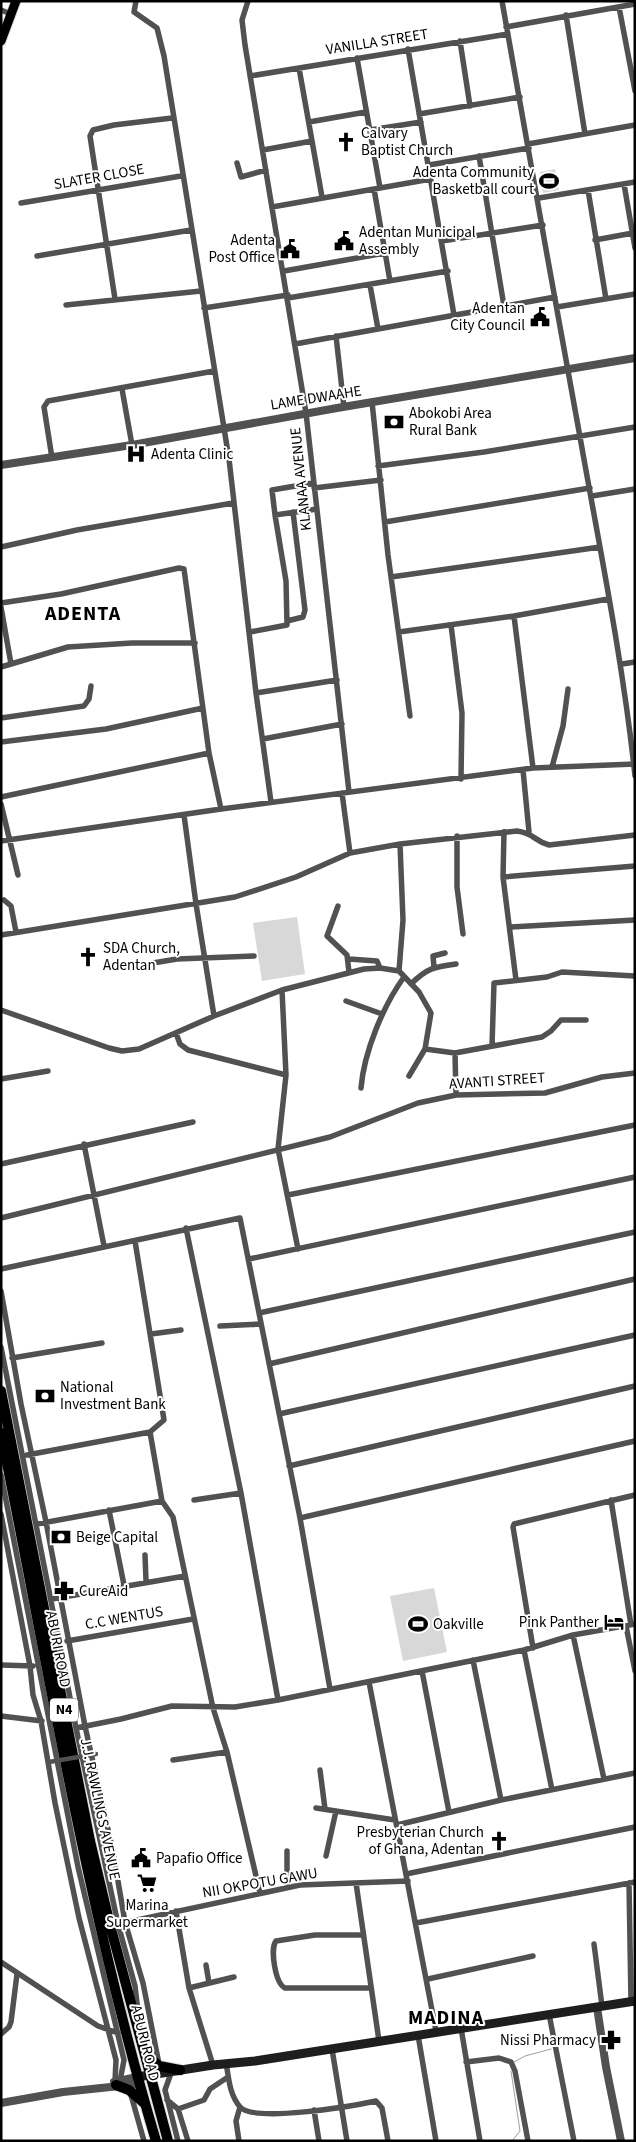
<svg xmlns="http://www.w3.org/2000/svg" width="636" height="2142" viewBox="0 0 636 2142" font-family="'Source Sans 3',sans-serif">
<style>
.green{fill:#d8d8d8}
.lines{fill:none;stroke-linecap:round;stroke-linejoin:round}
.stream{stroke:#9f9f9f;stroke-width:1}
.primary-casing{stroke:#dbdbdb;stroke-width:11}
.trunk-casing{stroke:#dbdbdb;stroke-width:12}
.minor{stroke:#515151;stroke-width:5.5}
.tertiary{stroke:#515151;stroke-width:8}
.secondary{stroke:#1e1e1e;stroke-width:9}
.primary{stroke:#000;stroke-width:9}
.trunk{stroke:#000;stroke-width:10}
.pedestrian-bridge{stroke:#515151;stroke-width:4.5}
.labels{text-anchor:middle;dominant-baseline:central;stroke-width:4;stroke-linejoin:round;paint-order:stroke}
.shield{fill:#fff;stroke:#4c4c4c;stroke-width:1}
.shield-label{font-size:14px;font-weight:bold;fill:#000}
.street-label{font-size:15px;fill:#000;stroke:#fff}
.poi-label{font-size:15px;fill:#000;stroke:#fff;text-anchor:start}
.district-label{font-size:20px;font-weight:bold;letter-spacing:1px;fill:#000;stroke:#fff}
</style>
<rect width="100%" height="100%" fill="#fff"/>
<path class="green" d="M555 169 559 190 543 193 540 172Z
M297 917 305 974 262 981 253 923Z
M434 1588 447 1652 403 1661 390 1596Z"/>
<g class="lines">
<path class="stream" d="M514 2062 525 2056 551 2049
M511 2071 520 2131 512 2141"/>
<defs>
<path id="primary" d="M1 41 16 1"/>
<path id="trunk" d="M1 1391 90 1841 110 1925 168 2141
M1 1433C49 1670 87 1909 156 2141
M147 2055 159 2066 180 2070
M116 2085 129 2090 144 2103"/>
</defs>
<use href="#primary" class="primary-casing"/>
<use href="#trunk" class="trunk-casing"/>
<path class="minor" d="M136 1 134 12 157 28 164 56 229 459 256 693 271 802
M248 1 242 20 245 45 306 413 349 792
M502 1C528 146 553 292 580 437 600 550 623 662 635 776
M619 7 635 91
M1 10 11 14
M566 15 585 134
M506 27 635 4
M460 41 470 106
M408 49 454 315
M357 58 380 188
M299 68 322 197
M250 76 508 34
M419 114 520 97
M309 122 366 112
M370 130 421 122
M528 144 635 125
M263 150 312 141
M479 156 504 306
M237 163 241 177 266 170
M429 165 529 148
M624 184 635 248
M374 189 390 281
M588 190 606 299
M539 198 635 182
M21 203 181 176
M272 207 431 179
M595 240 633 233
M442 241 543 225
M37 256 191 230
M284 271 385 253
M370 285 378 329
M288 298 448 271
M115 299 90 136 93 130 114 125 172 118
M66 305 201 291
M557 307 635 294
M204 308 288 295
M336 336 344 407
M295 344 555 297
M122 389 132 445
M372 402 388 555 410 716
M52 458 44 407 48 401 214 371
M378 466 484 452 635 427
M314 488 381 480
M592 496 635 489
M275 515 272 490 313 483
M385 522 590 488
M1 547 77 530 233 503
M391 577 600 547
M1 603 61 594 179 568 184 569 209 753 221 809
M1 607 11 664
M514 616 533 768
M287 621 303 617 305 610 293 512
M451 625 462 713 461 779
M250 632 287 625 286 581 275 515 317 509
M399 632 514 616 608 599
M622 664 635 662
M1 667 68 647 132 643H195
M256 693 337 680
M1 718 84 706 89 699 91 686
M263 739 342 724
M1 742 106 729 203 708
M552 767 563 726 568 689
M523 770 529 832
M342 793 350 853
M1 797 209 753
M1 804 18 875
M184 815 196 904 214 1016
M504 832 503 877 516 980
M457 836V887L463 934
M1 841 221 809 533 768 635 764
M503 877 635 866
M4 900 11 906 16 932
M338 906 327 936 347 955 349 972
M511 927 635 920
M1 935 235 897 296 877 350 853 400 844 517 831C534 833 534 841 549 845L635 835
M349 959 377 961 380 968
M147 964 177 959 254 956
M434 967 433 956 445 953
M399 971 403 920 400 844
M411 984C427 968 434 967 456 964
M282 990 286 1075 278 1149 298 1249
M346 1001 382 1014
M1 1010 109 1048 122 1051 139 1049 214 1016 282 990 364 969 380 968 399 971 419 992 431 1013 425 1049 455 1053
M176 1033 180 1044 188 1050 286 1075
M492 1046 494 983 547 977 562 972 635 976
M409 1076 425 1049
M1 1079 48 1071
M361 1088C364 1052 383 1006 404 977
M456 1095 455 1053 542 1037 551 1031 561 1020H586
M84 1144 104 1246
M1 1164 193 1122
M288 1195 635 1125
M1 1218 330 1137 418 1103 456 1095 545 1093 602 1077 635 1073
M186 1228 241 1493 278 1700
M249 1259 635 1177
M1 1269 240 1218 300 1518 330 1689
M1 1291 21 1404 46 1522 85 1726 113 1852 125 1922 143 1983 159 2064
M259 1313 635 1232
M220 1326 261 1324
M151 1334 181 1330
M1 1347 76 1728 118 1924 135 1986 139 2020
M12 1358 102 1343
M269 1364 635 1279
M279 1414 635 1335
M150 1432 162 1501 173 1517 213 1708 227 1752 260 1893
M27 1455 150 1432 164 1420 135 1241
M289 1466 635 1386
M1 1475 78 1867 124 2060 120 2081
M194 1500 241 1493
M611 1500 631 1625
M109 1510 124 1585
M1 1514 30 1666 33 1695 41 1721 55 1803 79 1918 116 2060 115 2081
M300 1518 635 1441
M37 1524 162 1501
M145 1555 146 1581
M52 1599 185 1576
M626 1626 635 1671
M573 1635 604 1779
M67 1641 193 1619
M533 1648 513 1527 514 1524 635 1495
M524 1650 552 1790
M473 1660 501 1800
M1 1665 33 1666
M422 1671 449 1812
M369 1682 436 2031
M1 1716 42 1721
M76 1728 121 1719 172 1706 235 1707 278 1700 524 1650 573 1635 635 1624
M173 1760 227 1752
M320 1770 325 1809
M316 1808 395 1820
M397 1825 501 1800 635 1773
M287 1851V1887
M326 1856 336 1811
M406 1874 635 1827
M356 1883 379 2041
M629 1883 631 2001
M176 1911 189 1988 213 2065
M123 1923 300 1885 408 1881
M416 1923 635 1882
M363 1935H315L276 1941C270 1949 275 1983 285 1988H371
M594 1944 602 2006
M1 1962 98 2026 118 2033
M206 1965 209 1983
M428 1979 533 1956
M189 1988 234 1977
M549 2014 574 2141
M461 2028 480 2141
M1 2034 9 2027 11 2022 17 1974
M418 2035 436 2141
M332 2049 347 2141
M466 2062 499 2058 511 2062 515 2071 528 2141
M226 2063C229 2078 229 2094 240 2107 254 2123 353 2106 376 2101L382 2108 388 2141
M170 2076 165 2090 178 2141
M131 2095 144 2141
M167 2100 178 2109 188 2141
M178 2109 204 2100 210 2089 228 2077
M314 2110 319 2141
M239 2141 236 2121 240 2107"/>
<path class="tertiary" d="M1 465 132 445 337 408 635 358
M597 2007 606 2067 621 2141
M114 2082 137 2077
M1 2103 63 2092 139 2084"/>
<path class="secondary" d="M137 2077 213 2065 255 2061 635 2001"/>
<use href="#primary" class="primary"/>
<use href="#trunk" class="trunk"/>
<path class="pedestrian-bridge" d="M49 1762 96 1754"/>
</g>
<defs>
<symbol id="church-bare" viewBox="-9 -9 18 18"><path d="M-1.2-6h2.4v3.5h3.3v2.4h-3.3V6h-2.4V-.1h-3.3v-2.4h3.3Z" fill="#000" stroke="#fff" stroke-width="2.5" paint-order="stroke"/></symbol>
<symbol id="stadium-bare" viewBox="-9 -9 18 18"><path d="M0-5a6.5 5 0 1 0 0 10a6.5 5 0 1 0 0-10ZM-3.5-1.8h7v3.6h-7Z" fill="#000" stroke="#fff" stroke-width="2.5" paint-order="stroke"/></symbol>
<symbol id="civic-bare" viewBox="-9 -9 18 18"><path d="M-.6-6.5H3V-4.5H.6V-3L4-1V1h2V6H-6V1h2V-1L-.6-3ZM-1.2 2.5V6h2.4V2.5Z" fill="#000" stroke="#fff" stroke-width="2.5" paint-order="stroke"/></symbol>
<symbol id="bank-bare" viewBox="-9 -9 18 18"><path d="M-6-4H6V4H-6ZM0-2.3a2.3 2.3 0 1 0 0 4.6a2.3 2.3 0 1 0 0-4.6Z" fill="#000" stroke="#fff" stroke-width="2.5" paint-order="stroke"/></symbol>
<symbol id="hospital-bare" viewBox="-9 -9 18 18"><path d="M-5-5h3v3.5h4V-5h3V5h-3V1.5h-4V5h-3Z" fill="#000" stroke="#fff" stroke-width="2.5" paint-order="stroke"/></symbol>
<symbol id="pharmacy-bare" viewBox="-9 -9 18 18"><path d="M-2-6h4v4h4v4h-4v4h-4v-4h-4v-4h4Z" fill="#000" stroke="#fff" stroke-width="2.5" paint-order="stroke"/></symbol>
<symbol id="hotel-bare" viewBox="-9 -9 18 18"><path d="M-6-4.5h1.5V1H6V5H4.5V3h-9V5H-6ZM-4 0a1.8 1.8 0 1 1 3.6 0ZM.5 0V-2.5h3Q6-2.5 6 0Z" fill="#000" stroke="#fff" stroke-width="2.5" paint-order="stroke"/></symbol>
<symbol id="supermarket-bare" viewBox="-9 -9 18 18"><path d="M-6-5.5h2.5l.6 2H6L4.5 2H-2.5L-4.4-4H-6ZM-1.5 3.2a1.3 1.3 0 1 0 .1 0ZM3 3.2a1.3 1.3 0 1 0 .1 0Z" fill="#000" stroke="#fff" stroke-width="2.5" paint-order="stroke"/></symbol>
</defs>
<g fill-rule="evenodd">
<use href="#church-bare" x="332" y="128" width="28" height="28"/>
<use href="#stadium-bare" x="535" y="167" width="28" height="28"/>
<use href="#civic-bare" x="330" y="227" width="28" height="28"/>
<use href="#civic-bare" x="276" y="235" width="28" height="28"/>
<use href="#civic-bare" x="526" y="303" width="28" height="28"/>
<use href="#bank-bare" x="380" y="408" width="28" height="28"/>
<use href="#hospital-bare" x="122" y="440" width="28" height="28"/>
<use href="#church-bare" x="74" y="943" width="28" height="28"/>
<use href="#bank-bare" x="31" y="1382" width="28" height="28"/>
<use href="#bank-bare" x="47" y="1523" width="28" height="28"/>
<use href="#pharmacy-bare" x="50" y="1577" width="28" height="28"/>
<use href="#hotel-bare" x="600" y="1608" width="28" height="28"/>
<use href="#stadium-bare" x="404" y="1610" width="28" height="28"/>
<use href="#church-bare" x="485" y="1827" width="28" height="28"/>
<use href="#civic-bare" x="127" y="1844" width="28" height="28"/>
<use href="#supermarket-bare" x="133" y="1869" width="28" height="28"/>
<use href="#pharmacy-bare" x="597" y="2026" width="28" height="28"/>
</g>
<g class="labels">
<rect class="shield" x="50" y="1698.5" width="28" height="23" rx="4"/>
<g class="shield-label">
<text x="64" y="1710">N4</text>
</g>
<g class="street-label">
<text transform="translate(377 42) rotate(-9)">VANILLA STREET</text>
<text transform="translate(99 177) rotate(-10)">SLATER CLOSE</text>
<text transform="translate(316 398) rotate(-9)">LAME DWAAHE</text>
<text transform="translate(301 479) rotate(-96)">KLANAA AVENUE</text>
<text transform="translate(497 1081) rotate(-4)">AVANTI STREET</text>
<text transform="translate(124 1618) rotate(-10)">C.C WENTUS</text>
<text transform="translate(58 1649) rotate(79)">ABURI ROAD</text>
<text transform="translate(100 1809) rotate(78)">J.J. RAWLINGS AVENUE</text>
<text transform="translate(260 1883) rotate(-10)">NII OKPOTU GAWU</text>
<text transform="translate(145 2043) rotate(76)">ABURI ROAD</text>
</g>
<g class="poi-label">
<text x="361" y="133">Calvary<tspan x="361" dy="17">Baptist Church</tspan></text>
<text x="534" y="172" text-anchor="end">Adenta Community<tspan x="534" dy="17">Basketball court</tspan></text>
<text x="359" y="232">Adentan Municipal<tspan x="359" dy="17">Assembly</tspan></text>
<text x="275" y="240" text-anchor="end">Adenta<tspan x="275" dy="17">Post Office</tspan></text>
<text x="525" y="308" text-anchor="end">Adentan<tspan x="525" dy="17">City Council</tspan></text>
<text x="409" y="413">Abokobi Area<tspan x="409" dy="17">Rural Bank</tspan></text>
<text x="151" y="454">Adenta Clinic</text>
<text x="103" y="948">SDA Church,<tspan x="103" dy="17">Adentan</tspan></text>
<text x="60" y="1387">National<tspan x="60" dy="17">Investment Bank</tspan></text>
<text x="76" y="1537">Beige Capital</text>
<text x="79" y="1591">CureAid</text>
<text x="599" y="1622" text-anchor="end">Pink Panther</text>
<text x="433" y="1624">Oakville</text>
<text x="484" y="1832" text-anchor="end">Presbyterian Church<tspan x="484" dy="17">of Ghana, Adentan</tspan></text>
<text x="156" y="1858">Papafio Office</text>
<text x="147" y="1905" text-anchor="middle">Marina<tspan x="147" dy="17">Supermarket</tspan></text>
<text x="596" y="2040" text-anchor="end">Nissi Pharmacy</text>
</g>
<g class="district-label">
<text x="83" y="614">ADENTA</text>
<text x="446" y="2018">MADINA</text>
</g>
</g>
<rect width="636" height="2142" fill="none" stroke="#000000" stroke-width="5"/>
</svg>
